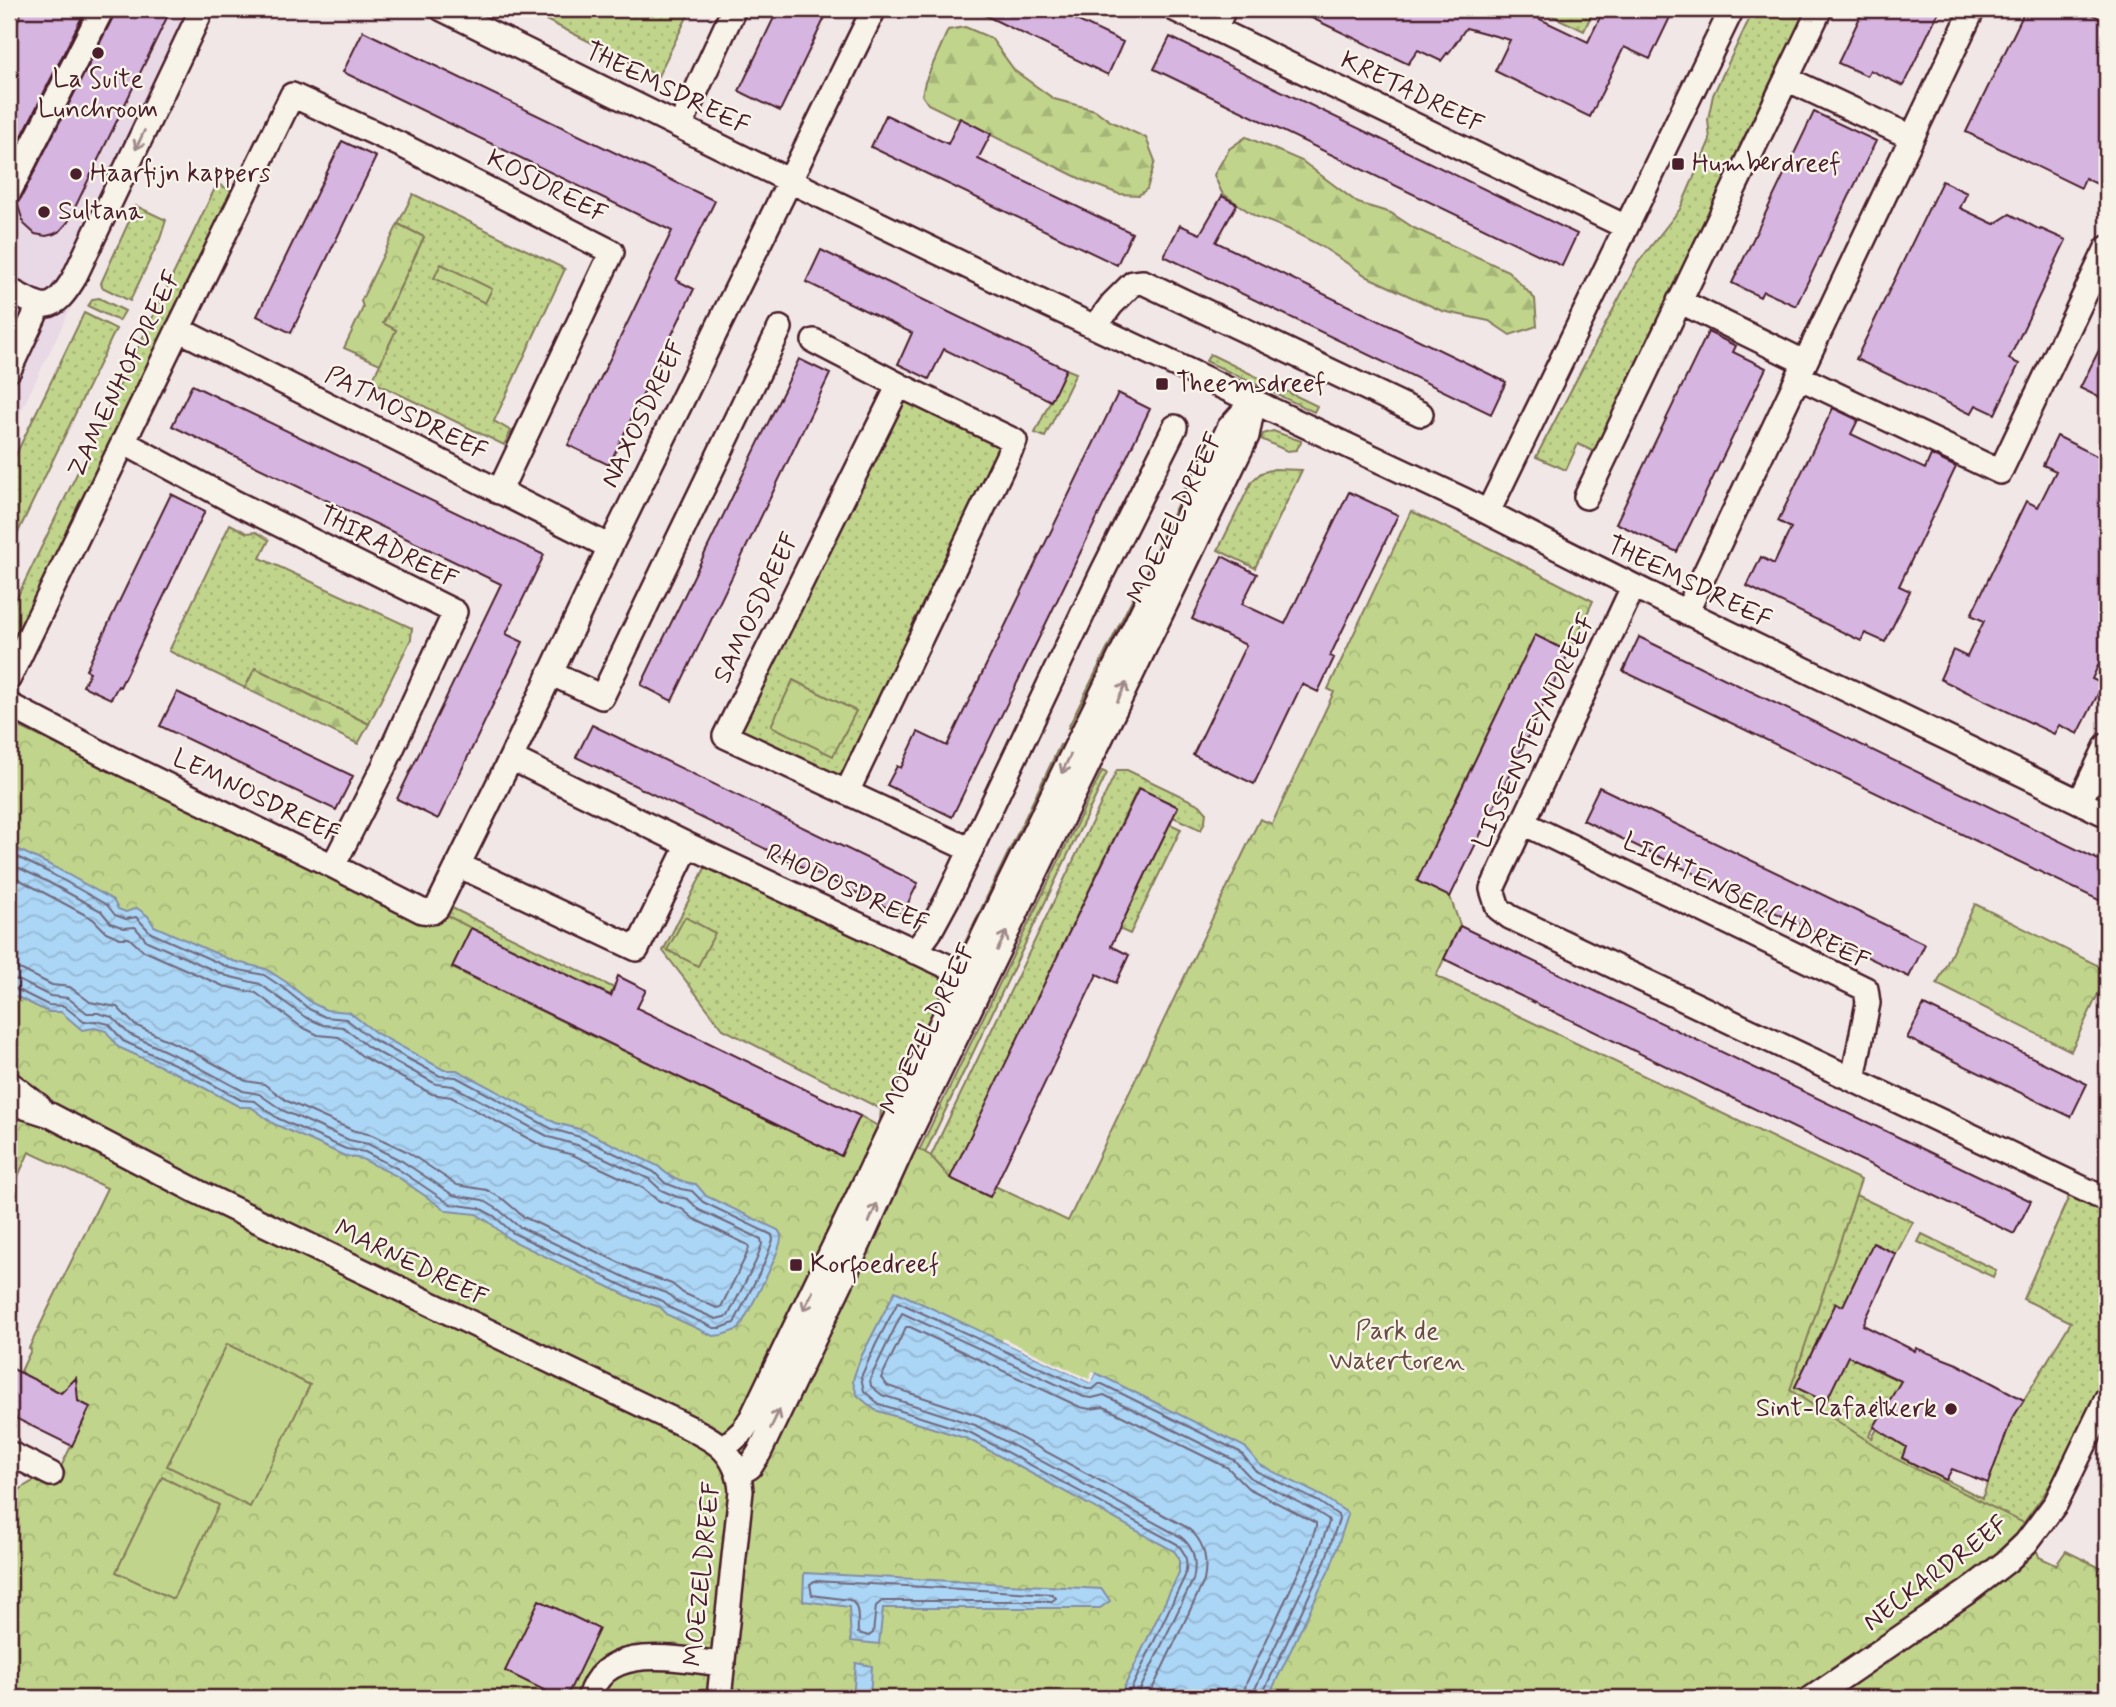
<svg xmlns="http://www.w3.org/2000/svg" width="2116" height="1707" viewBox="0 0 2116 1707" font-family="Mynerve,sans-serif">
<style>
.built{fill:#e9d8e5}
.grass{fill:url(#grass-dots);stroke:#857a5b;stroke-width:2}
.forest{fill:url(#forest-firs);stroke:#857a5b;stroke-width:2}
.park{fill:url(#park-crowns);stroke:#857a5b;stroke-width:2}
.pitch{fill:#c0d58b;stroke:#857a5b;stroke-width:2}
.water{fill:url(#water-waves);stroke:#848da5;stroke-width:2}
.pier{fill:#f1e7e7}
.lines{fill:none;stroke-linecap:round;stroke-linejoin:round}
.shore{stroke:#71687c;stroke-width:2}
.building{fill:#d7b5e1;stroke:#4a1f2b;stroke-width:2}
.minor-casing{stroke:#4a1f2b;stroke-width:28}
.minor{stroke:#f7f3e8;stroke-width:23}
.oneway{stroke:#a0898a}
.poi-dot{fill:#4a1f2b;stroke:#f7f3e8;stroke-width:2.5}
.labels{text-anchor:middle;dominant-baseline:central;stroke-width:5;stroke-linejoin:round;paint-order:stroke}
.poi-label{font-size:26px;fill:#4a1f2b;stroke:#f7f3e8;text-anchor:start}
.street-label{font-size:26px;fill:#4a1f2b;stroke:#f7f3e8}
.park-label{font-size:26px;fill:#684c43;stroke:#f7f3e8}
</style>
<defs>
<pattern id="grass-dots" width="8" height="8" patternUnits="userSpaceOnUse" patternTransform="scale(1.75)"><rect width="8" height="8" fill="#c0d58b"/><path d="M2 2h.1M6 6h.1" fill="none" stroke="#a6b678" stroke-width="1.8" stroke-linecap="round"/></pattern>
<pattern id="forest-firs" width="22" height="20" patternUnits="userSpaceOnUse" patternTransform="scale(1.75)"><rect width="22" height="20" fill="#c0d58b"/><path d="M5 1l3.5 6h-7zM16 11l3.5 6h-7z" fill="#a6b678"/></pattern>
<pattern id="park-crowns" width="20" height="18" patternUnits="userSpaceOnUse" patternTransform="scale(1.75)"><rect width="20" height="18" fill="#c0d58b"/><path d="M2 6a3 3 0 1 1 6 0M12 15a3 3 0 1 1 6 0" fill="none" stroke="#a6b678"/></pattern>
<pattern id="water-waves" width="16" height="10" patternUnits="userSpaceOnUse" patternTransform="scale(1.75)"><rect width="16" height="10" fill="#abd6f6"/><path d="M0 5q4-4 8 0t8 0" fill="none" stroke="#95b7d3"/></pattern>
</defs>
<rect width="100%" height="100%" fill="#f1e7e7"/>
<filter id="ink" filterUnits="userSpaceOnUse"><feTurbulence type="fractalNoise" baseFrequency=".0143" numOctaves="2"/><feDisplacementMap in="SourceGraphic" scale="14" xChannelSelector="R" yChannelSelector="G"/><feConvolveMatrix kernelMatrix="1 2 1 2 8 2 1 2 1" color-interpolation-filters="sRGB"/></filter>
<g filter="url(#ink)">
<path class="built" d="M9 9H215L9 436Z"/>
<path class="grass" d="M524 9H691L658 76Z
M1538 9H1594L1584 31Z
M1754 9H1810L1597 453 1578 444 1566 470 1536 457 1637 264 1680 209 1710 140 1708 119 1713 95Z
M217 184 236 192 9 669V614Z
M413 194 565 269 494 421 511 431 504 445 372 381 396 330 383 324 424 237 398 224Z
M136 206 166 220 160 239 130 301 102 287 101 283Z
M99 298 125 311 119 321 88 306 93 299Z
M84 313 116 329 9 551V469Z
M1210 354 1317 406 1314 412 1206 361Z
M1066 369 1076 373 1045 437 1035 433Z
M902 399 1002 445 839 779 737 732Z
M1273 431 1301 441V443L1296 450 1287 451 1261 439 1263 434Z
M1209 437 1214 439 1156 558H1152Z
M1274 469 1302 470 1255 568 1218 550 1252 481 1261 473Z
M230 524 247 533 256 532 269 540 260 558 412 628 411 639 369 724 255 668 245 688 169 651Z
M1143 577 1145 581 1077 733 1068 728Z
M1066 744 964 956 958 957 1060 745Z
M1117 770H1127L1200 805 1206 812 1205 821 1201 830 1173 817 1177 806 1138 788 951 1178 913 1193Z
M1102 771 1107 773 913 1178 914 1161Z
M1170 824 1181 829 1130 934 1119 929Z
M707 864 938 975 944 982 947 991 874 1137 880 1122 881 1109 723 1029 663 951Z
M450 907 614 988 610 995 471 928 452 968 443 976 437 924 444 921Z
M1841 1188 1913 1222 1896 1254 1873 1244 1843 1306 1834 1303 1835 1306 1795 1387 1853 1344 1862 1363 1895 1379 1907 1372 1869 1436 1872 1438 1877 1429 1906 1447 1902 1458 1982 1498 2011 1421 2071 1322 2023 1299 2070 1194 2107 1210V1372L2064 1462 2043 1496 2015 1535 1722 1411Z
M1922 1234 1996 1270 1993 1277 1918 1242Z"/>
<path class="forest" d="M965 27 991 38 1015 71 1054 99 1095 110 1110 121 1146 138 1155 161 1147 189 1139 195 1119 194 1085 181 928 104 922 95 925 82 948 30Z
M1246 137 1302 161 1358 203 1391 213 1414 228 1508 271 1535 299 1537 326 1510 335 1489 321 1442 311 1368 277 1321 246 1288 229 1255 216 1222 193 1214 175 1229 149Z
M255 668 369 724 358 744 245 688Z"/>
<path class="park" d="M398 224 424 237 383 323 396 330 380 364 344 348 361 312 363 307 361 301Z
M1411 511 1491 549 1593 601 1569 652 1535 636 1417 880 1450 897 1460 925 1436 976 1861 1180 1790 1390 1894 1458 2038 1530 2033 1536 2039 1557 2056 1565 2066 1551 2107 1571V1676L2096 1698H9V1501C21 1484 39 1478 59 1471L90 1407 20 1373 31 1350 29 1348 107 1188 29 1152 9 1196V724L18 726 407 914C418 922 439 931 446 915L471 928 452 968 841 1156 860 1116 931 1156 950 1178 989 1197 995 1186 1068 1221 1253 833 1260 819 1272 824 1334 692 1328 689Z
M793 680 856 711 833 756 771 726Z
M1975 904 2107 970V975L2071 1051 1937 984Z
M685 917 715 933 698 966 667 950Z"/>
<path class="pitch" d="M441 264 492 289 485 303 434 278Z
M227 1344 310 1385 250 1507 167 1466Z
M162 1477 219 1505 173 1599 116 1572Z"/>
<path class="water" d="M9 845 56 868 113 900 118 909 126 912 137 908 148 916 154 926 233 961 266 969 286 982 312 1003 326 1010 349 1012 376 1033 444 1070H457L556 1123 583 1130 658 1166C670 1178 680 1182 696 1184L706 1196 778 1230C779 1231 780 1233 781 1235 784 1249 747 1314 739 1329L722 1335 713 1336 668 1315 660 1307 632 1298 509 1239 489 1222 476 1214 447 1211 395 1175 362 1159 345 1156 274 1124 251 1107H240L180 1075 118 1047 106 1031 95 1028 82 1030 61 1012H48L9 993Z
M895 1291 1091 1383 1096 1373 1245 1447 1260 1465 1322 1496 1346 1512 1348 1515 1331 1566 1268 1698H1119L1179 1573V1558L1174 1551 968 1439 875 1410 857 1395 853 1382 854 1376 861 1357Z
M804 1573 1102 1589 1110 1601 1100 1608H883L879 1644 851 1641 849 1607 803 1601Z
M856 1663 872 1666 870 1698H853Z"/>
<path class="pier" d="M1003 1338 1089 1379 1092 1372 1096 1373 1091 1383 1002 1341Z"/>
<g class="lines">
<path class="shore" d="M9 853 52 874 107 905 115 915 126 919 136 917 151 933 230 968 264 975 282 987 309 1009 325 1017 346 1019 372 1039 440 1076 456 1077 552 1129 580 1137 654 1172 665 1183 681 1189 692 1191 703 1202 772 1235 773 1240 764 1264 734 1323 721 1328H714L672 1309 663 1301 634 1291 513 1233 494 1216 479 1208 450 1204 398 1169 365 1152 346 1149 277 1118 255 1101 241 1100 183 1068 123 1041 109 1024 96 1021 84 1022 64 1006 48 1005 14 988 9 987
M9 863 48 882 101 911 111 923 124 928 135 927 147 941 227 976 260 984 305 1017 323 1025 343 1027 368 1047 436 1084 453 1086 549 1137 577 1145 649 1179 661 1190 677 1197 688 1199 699 1210 761 1239 762 1244 756 1261 728 1316 716 1319 677 1302 667 1293 637 1283 518 1226 499 1210 483 1200 453 1195 402 1161 368 1144 349 1140 282 1110 259 1094 243 1091 187 1061 129 1034 112 1017 98 1013H87L68 998 50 996 18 980 9 978
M9 874 93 919 106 932 120 938H129L142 950 223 986 256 993 300 1026 318 1035 339 1037 362 1056 432 1094 451 1097 544 1147 573 1155 643 1188 657 1200 682 1209 694 1219 748 1245 749 1248 746 1256 721 1307 717 1308 683 1293 672 1284 641 1273 524 1217 504 1200 487 1190 457 1185 406 1151 372 1135 352 1130 287 1101 264 1084 246 1081 191 1051 135 1025 117 1007 90 1002 70 987 52 985 22 970 9 968
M814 1581 1052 1594 1056 1598 1052 1601H882L876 1606 873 1633 869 1636 858 1633C857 1622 861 1606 850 1600L812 1595 810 1584Z
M1127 1698 1185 1576C1188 1563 1187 1554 1177 1544L971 1433 879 1404 864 1391 861 1377 876 1344 898 1302 1087 1389H1093L1099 1384H1102L1240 1452 1256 1471 1319 1502 1338 1515 1339 1519 1324 1564 1263 1693 1262 1698
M1136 1698 1193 1580C1197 1563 1195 1548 1181 1537L975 1425 882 1395 871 1386 870 1379 902 1313 1084 1397 1092 1398 1104 1395 1234 1460 1251 1478 1314 1510 1328 1519 1329 1522 1316 1560 1255 1689 1253 1698
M1148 1698 1204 1581C1208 1560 1205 1540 1186 1527L980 1416 888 1386 881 1378 906 1327H910L1080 1407 1090 1409 1104 1407 1228 1468 1248 1488 1316 1523V1527L1306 1556 1246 1684 1243 1698"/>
</g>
<path class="building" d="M23 9H86L9 162V39Z
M116 9H171L68 222 60 231 54 234 46 236 35 234 24 224 17 203 21 198 114 15Z
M778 9H829L780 111 739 91Z
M972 9H1053L1123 42 1108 75Z
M1293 9H1519L1588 42 1604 9H1674L1650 59 1624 47 1590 117 1495 71 1510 40 1466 28 1448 54 1447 53 1441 61 1418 50 1408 64Z
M1864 9H1940L1903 86 1870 70 1867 76 1838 63Z
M2026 9H2082L2107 22V189L2085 178 2081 188 1966 132Z
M363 31 715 201 676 280 694 289 609 465 568 445 672 231 343 72Z
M1170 37 1577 234 1562 266 1154 69Z
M1814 112 1876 141 1796 306 1763 291 1760 297 1732 283Z
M886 115 948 144 960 118 991 134 978 159 1132 233 1117 265 871 147Z
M342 141 376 157 291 333 257 316Z
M1942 181 1967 193 1960 208 1994 224 2010 214 2040 230 2041 229 2066 240 2009 359 2019 364 1995 414 1976 405 1971 414 1856 359Z
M1222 196 1237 204 1216 242 1506 382 1491 414 1164 256 1180 225 1200 234Z
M821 250 1066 369 1051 401 944 349 929 379 898 364 912 333 806 282Z
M1708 332 1736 346 1733 352 1766 368 1677 552 1616 523Z
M2107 334V401L2080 388Z
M799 359 830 374 672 701 641 685Z
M192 385 544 555 506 634 523 642 438 819 397 799 501 584 172 426Z
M1118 393 1150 409 952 817 887 785 897 766 901 768 918 732 947 746Z
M1833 408 1858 420 1851 434 1925 469 1931 455 1956 467 1899 586 1910 591 1885 642 1865 633 1861 641 1747 586 1761 557 1774 564 1791 528 1778 521Z
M2057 436 2107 461V646L2092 679 2103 684 2078 734 2059 725 2054 734 1940 679 1953 650 1967 657 1984 621 1971 615 2026 501 2038 507 2056 471 2043 465Z
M1349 492 1398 515 1330 656 1334 658 1318 692 1302 684 1254 784 1193 755 1246 645 1192 619 1222 556 1257 574 1242 604 1285 624Z
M171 494 205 511 120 687 118 686 111 699 83 686 90 672 86 670Z
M1535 635 1569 652 1450 897 1417 881Z
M1639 637 2107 864V904L1623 671Z
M177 692 353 776 336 810 160 726Z
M592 725 918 883 902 915 576 757Z
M1599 787 1925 944 1909 977 1583 820Z
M1139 788 1178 807 1111 946 1129 955 1116 983 1097 974 990 1197 950 1178Z
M1460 926 2031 1201 2014 1234 1444 959Z
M471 928 611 996 618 976 646 990 637 1008 860 1116 841 1156 452 967Z
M1924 1005 2087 1084 2071 1117 1907 1038Z
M1873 1243 1896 1254 1863 1325 1915 1351 1916 1348 1957 1364 2024 1400 2011 1421 1988 1483 1952 1469 1946 1480 1902 1458 1906 1447 1874 1427 1901 1381 1848 1356 1826 1402 1795 1387 1836 1303 1843 1306Z
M9 1367 61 1393 76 1378 78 1401 90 1407 72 1446 9 1415Z
M539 1600 599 1629 566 1698H560L505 1671Z"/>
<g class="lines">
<defs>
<path id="minor" d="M442 9 790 181 1048 305 1466 501C1677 611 1893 711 2107 815
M1174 9 1626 227
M1215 29 1224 9
M1787 79 1911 137
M680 126 734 9
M9 192 102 9
M9 290C42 307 50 317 73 280L202 9
M1679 301 1804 362
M1095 327 1112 304 1133 283 1143 282 1421 414
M178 329 610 547
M814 341 899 385
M9 370 39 306
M1799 377 2000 472 2107 248
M123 442 236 503 455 612 384 766 333 866
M1586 497 1820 9
M1488 512 1732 9
M1633 587 1492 889 1498 908 1510 917 2107 1200
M1686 613 1973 9
M550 673 602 697 780 328
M9 678 292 95 403 146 612 252 499 492
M9 705 109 757 333 866 422 911 432 912 437 908 511 758 610 547 874 9
M511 758 688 845 979 981
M847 792 1015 441 899 385 725 736 971 850
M2080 802 2107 745
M1523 823 1866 989 1868 1003 1853 1079
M458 865 637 949 688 845
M915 952 929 933 948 898 1102 573 1175 427
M9 1083 39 1106
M9 1102 50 1115 198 1192 644 1406C664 1416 705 1433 721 1447 733 1458 740 1475 741 1491L719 1698
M723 1449 743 1431 752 1417 965 974 1161 573 1229 428 1254 400
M9 1453 51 1474
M738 1474 750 1467 759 1453 847 1270 901 1151 1247 436 1254 400
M589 1698C605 1640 678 1660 723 1664
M1812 1698 1967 1592 2006 1562 2026 1543 2056 1503 2107 1398"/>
</defs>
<use href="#minor" class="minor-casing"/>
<use href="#minor" class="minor"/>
</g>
<defs><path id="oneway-shaft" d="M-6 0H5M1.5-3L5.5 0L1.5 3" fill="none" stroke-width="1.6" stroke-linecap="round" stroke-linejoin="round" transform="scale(1.75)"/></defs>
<g class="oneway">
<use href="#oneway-shaft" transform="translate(140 140) rotate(115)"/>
<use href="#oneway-shaft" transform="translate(1122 692) rotate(-64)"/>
<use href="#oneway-shaft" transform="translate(1066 764) rotate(116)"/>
<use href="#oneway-shaft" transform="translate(1002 941) rotate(-64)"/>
<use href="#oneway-shaft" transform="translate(873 1213) rotate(-67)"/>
<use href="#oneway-shaft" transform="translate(808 1301) rotate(116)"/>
<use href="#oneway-shaft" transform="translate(775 1419) rotate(-65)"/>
</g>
</g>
<g class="poi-dot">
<circle cx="98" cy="53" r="7"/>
<rect x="1671" y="157" width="14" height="14" rx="3.5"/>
<circle cx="76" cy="174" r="7"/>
<circle cx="44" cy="212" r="7"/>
<rect x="1155" y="377" width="14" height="14" rx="3.5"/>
<rect x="789" y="1258" width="14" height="14" rx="3.5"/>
<circle cx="1951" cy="1409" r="7"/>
</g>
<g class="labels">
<g class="poi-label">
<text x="98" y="80" text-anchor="middle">La Suite<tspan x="98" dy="30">Lunchroom</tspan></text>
<text x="1692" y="164">Humberdreef</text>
<text x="90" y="174">Haarfijn kappers</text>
<text x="58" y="212">Sultana</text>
<text x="1176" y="384">Theemsdreef</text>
<text x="810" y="1265">Korfoedreef</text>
<text x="1937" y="1409" text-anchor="end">Sint-Rafaëlkerk</text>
</g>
<g class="street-label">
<text transform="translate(667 89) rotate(26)">THEEMSDREEF</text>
<text transform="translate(1412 93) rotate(26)">KRETADREEF</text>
<text transform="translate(547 187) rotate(27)">KOSDREEF</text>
<text transform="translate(125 374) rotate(-64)">ZAMENHOFDREEF</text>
<text transform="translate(406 414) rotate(27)">PATMOSDREEF</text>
<text transform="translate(644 414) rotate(-64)">NAXOSDREEF</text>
<text transform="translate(1176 518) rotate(-64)">MOEZELDREEF</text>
<text transform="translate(388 548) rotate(27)">THIRADREEF</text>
<text transform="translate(1689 583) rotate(26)">THEEMSDREEF</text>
<text transform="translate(757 608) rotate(-64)">SAMOSDREEF</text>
<text transform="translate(1535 731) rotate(-65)">LISSENSTEYNDREEF</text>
<text transform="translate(256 797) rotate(26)">LEMNOSDREEF</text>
<text transform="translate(847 889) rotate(25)">RHODOSDREEF</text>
<text transform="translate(1746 902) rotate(27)">LICHTENBERCHDREEF</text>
<text transform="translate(929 1029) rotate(-64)">MOEZELDREEF</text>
<text transform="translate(411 1264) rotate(26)">MARNEDREEF</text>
<text transform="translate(703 1574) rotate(-84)">MOEZELDREEF</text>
<text transform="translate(1936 1574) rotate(-37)">NECKARDREEF</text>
</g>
<g class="park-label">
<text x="1397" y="1332">Park de<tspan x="1397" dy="30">Watertoren</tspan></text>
</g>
</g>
<rect width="2116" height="1707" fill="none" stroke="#f7f3e8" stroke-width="35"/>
<rect x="18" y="18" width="2081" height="1672" fill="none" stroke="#4a1f2b" stroke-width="2.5" filter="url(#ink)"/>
</svg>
